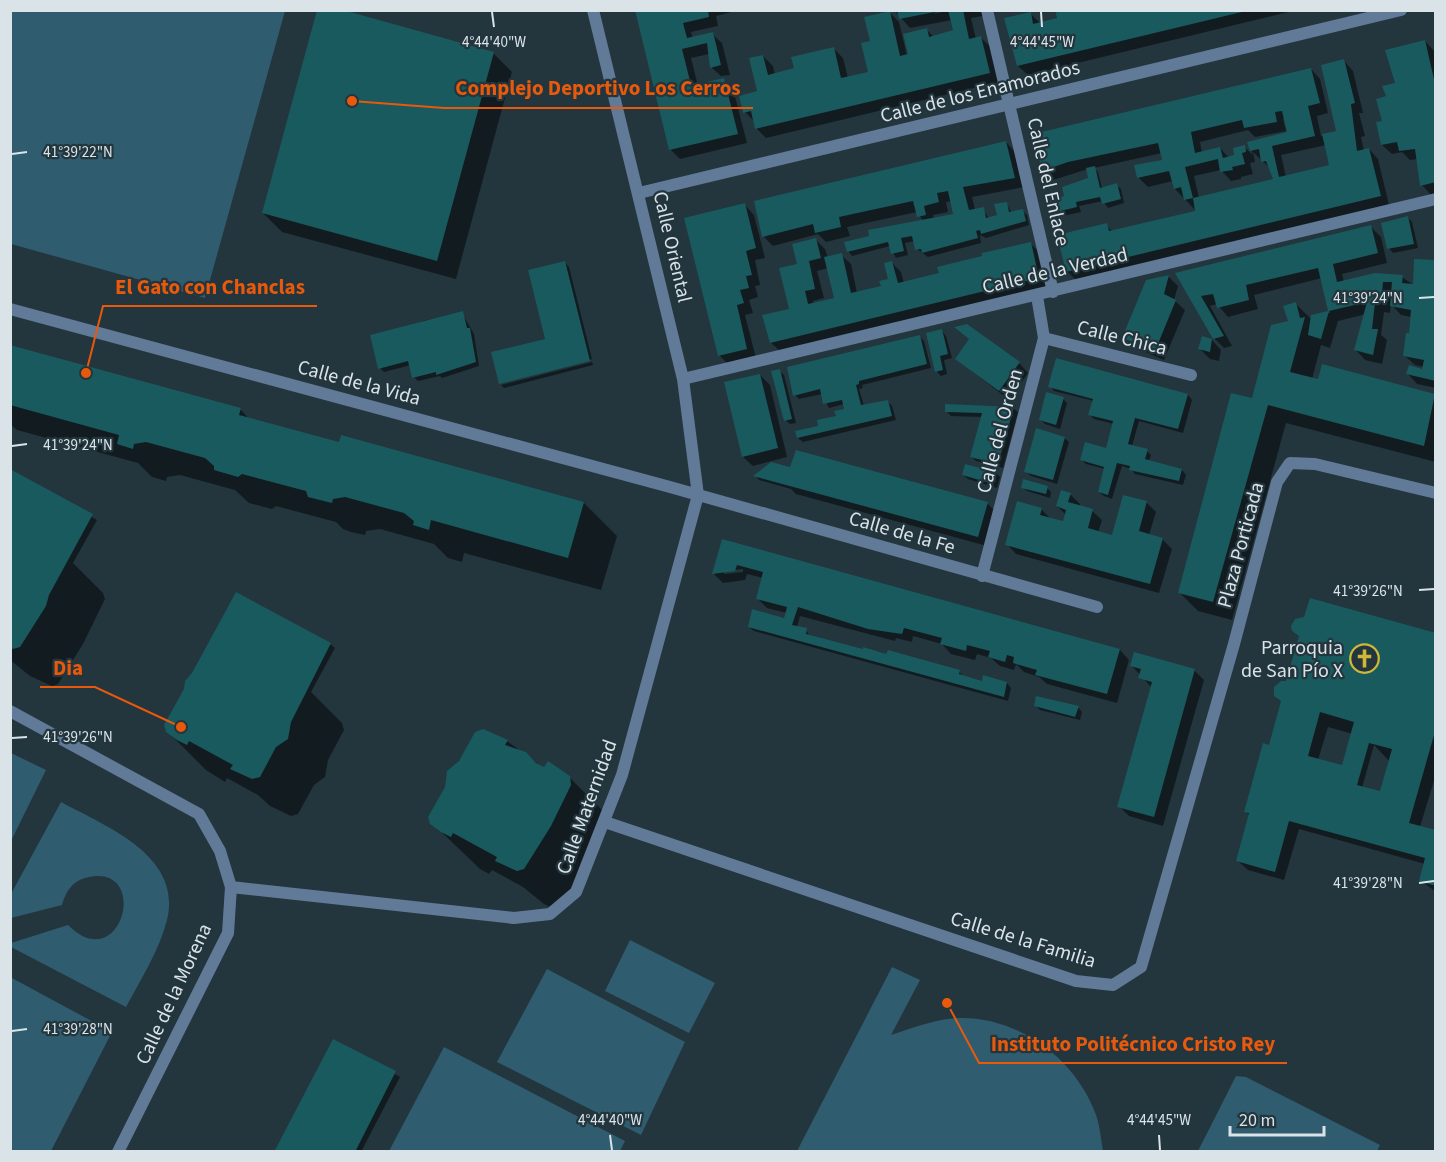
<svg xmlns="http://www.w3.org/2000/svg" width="1446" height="1162" viewBox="0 0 1446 1162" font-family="'Source Sans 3',sans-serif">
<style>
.green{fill:#305c6f}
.shadow{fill:#0007;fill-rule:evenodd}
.building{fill:#195a5e;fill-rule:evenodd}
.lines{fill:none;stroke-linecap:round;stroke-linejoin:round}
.minor{stroke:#617a98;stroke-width:12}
.ticks{fill:none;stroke:#d9e3e8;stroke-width:2}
.labels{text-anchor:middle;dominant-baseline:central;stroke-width:4.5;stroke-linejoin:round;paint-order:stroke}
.street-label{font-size:20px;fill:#d9e3e8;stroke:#23353d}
.poi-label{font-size:20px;fill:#d9e3e8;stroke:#23353d;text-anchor:end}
.ticks-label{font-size:15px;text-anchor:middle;fill:#d9e3e8;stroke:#23353d;stroke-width:4.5;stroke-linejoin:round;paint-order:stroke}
.leader{fill:none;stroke:#e8590c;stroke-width:2}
.callout-dot{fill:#e8590c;stroke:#23353d;stroke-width:2}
.callout-label{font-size:21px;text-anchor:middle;font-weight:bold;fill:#e8590c;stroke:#23353d;stroke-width:4.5;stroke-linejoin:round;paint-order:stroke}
</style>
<rect width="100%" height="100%" fill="#23353d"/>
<path class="green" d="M10 11H285L205 298 11 244Z
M11 753 46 770 11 841Z
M61 802C105 826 183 855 167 920 159 951 141 979 126 1007L11 947V943L68 925C121 978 151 865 89 877 73 880 66 891 62 905L11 918V894Z
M630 940 715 983 689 1033 605 991Z
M892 967 920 980 891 1035C913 1028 935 1019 958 1018 1018 1016 1076 1059 1096 1115 1100 1126 1101 1140 1103 1151H797Z
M547 969 685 1042 641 1135 497 1062Z
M10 977 112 1032 51 1151H11Z
M444 1047 625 1141 620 1151H389Z
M1236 1076 1246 1077 1380 1145 1377 1151H1198Z"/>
<path class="shadow" d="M636 10H739L716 16 718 26 691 32 693 38 712 34 722 43 730 75 721 76 711 67 709 54 691 58 698 86 723 80 733 89 747 143 680 159 670 149Z
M894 10H937L934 14 950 10H981L983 16 971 18 976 39 981 38 991 47 999 82 766 138 756 128 755 122 745 112 758 92 763 56 773 66 775 75 796 69 834 49 843 58 848 78 869 73 872 42 889 12 899 22 907 56 927 30 934 37 955 32 952 20 910 28Z
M1057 10 1088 12 1297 10 1028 75 1018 66 1030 13 1040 23 1059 19Z
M1425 41 1434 51 1436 58V194L1431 195 1422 185 1418 159 1410 160 1402 152 1392 154 1382 145 1388 97Z
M493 53 512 72 456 279 282 232 263 213Z
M1344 61 1353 71 1363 113H1359L1365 136 1361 137 1364 151 1369 149 1378 159 1389 205 1077 281 1067 271 1106 225 1113 232 1197 212 1175 189 1173 181 1148 187 1139 178 1136 166 1164 161 1162 153 1094 168 1098 172 1102 188 1116 185 1121 189 1124 203 1108 208 1103 201 1079 206 1081 212 1058 217 1053 212 1065 197 1090 179 1088 169 1053 180 1043 170 1311 69 1320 79 1328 113 1317 116 1321 136 1338 132ZM1286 118 1289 133 1249 143 1253 155 1244 147 1236 156 1229 158 1220 148 1202 153 1200 142 1248 130 1255 137 1286 131 1283 119ZM1326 145 1331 166 1286 177 1281 155ZM1253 152 1271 169 1275 180 1199 198 1194 176 1221 170 1231 181 1241 179V177L1253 174 1250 163 1255 162Z
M1006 142 1015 152 1024 187 972 197 975 210 983 208 989 219 999 216 1006 203 1012 213 1022 211 1027 215 1029 225 986 238 980 235 981 243 928 257 917 249 915 241 905 243 908 255 896 258 890 246 852 256 848 251 924 222 917 212 847 227 850 236 826 242 818 234 773 246 764 237ZM952 201 955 215 934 220 933 215 948 212 946 202Z
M745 205 754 215 765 258 755 260 760 285 755 286 758 297 749 300 753 313 745 315 756 358 729 365 719 355Z
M1408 218 1412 222 1418 248 1393 253 1389 248Z
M1371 227 1381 237 1387 263 1342 274 1344 282 1402 277 1415 286 1436 262V388L1417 384 1408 374 1423 370 1424 367 1415 365 1405 356 1412 317 1401 315 1391 304 1390 313 1384 312 1381 335 1387 340 1382 364 1365 360 1356 350 1366 314 1338 321 1330 348 1321 345 1312 379 1434 396 1436 462 1286 423 1232 620 1198 611 1179 592 1253 400 1296 304 1312 320V317L1330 313 1322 278 1254 295 1258 309 1228 317 1217 304 1210 306 1232 346 1224 348 1214 338 1177 274Z
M816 240 825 249 828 258 841 255 851 264 857 293 882 288 890 280 892 263 901 272 904 283 941 274 1030 243 1040 253 1048 288 781 352 771 343 791 310 799 265ZM828 268 835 299 814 304 813 301 824 298 817 271Z
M565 263 569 267 592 359 501 382V384L493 353 547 340 530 271Z
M1168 276 1178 286 1174 300 1185 310 1164 360 1134 347 1124 337Z
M462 313 474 334 479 366 442 378 440 376 418 381 414 377 411 365 384 372 380 368 423 321Z
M942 331 946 336 952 358 944 360 947 374 941 376 937 372Z
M920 337 924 341 931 368 862 385 863 388 859 389 864 406 888 402 892 406 896 420 803 442 798 438 846 410 844 404 829 408 822 394 799 399 795 395Z
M971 339 1019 363 1028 373 1009 400 957 359Z
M1212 340 1221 350 1219 361 1210 359 1200 349Z
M10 347 240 409 250 420 340 444 584 503 617 536 601 590 464 553 462 562 448 558 434 544 380 529 366 531 365 535 351 532 343 529 336 522 276 506 272 509 249 503 235 490 180 475 167 477 166 481 152 477 138 463 17 430 10 424Z
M592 362 593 365 504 388 501 385Z
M779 370 784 375 796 423 790 424 785 420Z
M760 375 770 385 787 457 753 466 743 457Z
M1050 386 1188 395 1192 400 1183 433 1139 421 1132 446 1147 451 1151 455 1149 461 1182 470 1186 475 1183 485 1135 474 1131 469 1122 466 1112 499 1104 496 1099 492 1105 469 1086 464 1082 460 1107 450 1114 424 1094 419 1090 415 1094 401 1054 391Z
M1063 399 1067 403 1060 429 1045 424 1040 419Z
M1013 408 1018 412 1003 468 976 461 971 456 982 417 951 416 946 411Z
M1064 438 1069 442 1057 484 1031 476 1026 472Z
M791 469 987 503 997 513 987 546 796 494 791 489 759 480 756 476Z
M10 471 97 520 73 563 103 593 105 599 83 644 58 684 52 686 30 676 10 660Z
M996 473 1000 477 997 488 968 479 963 475Z
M1022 487 1047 488 1051 492 1050 498 1027 491Z
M1070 494 1080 504 1079 507 1092 511 1102 520 1098 533 1113 537 1146 502 1156 512 1149 535 1162 539 1172 549 1159 593 1016 554 1007 544 1041 509 1051 519 1064 523 1066 515 1057 506Z
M723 541 1120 650 1129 660 1117 703 1047 684 1039 677 1024 672 1016 664 1014 670 1000 666 991 658 977 654 975 660 951 654 942 644 913 636 912 642 896 638 895 641 800 616 797 627 806 630 810 637 864 651 959 672 964 676 983 682 1007 683 1011 688 1008 701 754 631 749 627 785 620 787 613 767 608 757 598 763 578 747 574 745 580 723 583 714 574ZM743 569V572L724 574V571Z
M1436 634V774L1420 827 1436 832V892L1420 880 1425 864 1299 829 1284 880 1248 870 1238 861 1250 816 1246 811 1270 746 1282 702 1278 698ZM1328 727 1353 734 1343 767 1318 760ZM1374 745 1390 762 1381 793 1362 788Z
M330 644 335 648 311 692 342 723 344 730 328 760 325 777 314 785 298 814 291 816 270 806 258 795 227 778 225 782 206 770 167 731Z
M1132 666 1194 670 1204 680 1163 826 1129 816 1119 806 1152 688Z
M1035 705 1078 707 1082 712 1080 720 1040 710Z
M507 741 545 769 569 777 607 815 562 907 555 909 544 904 523 887 492 870 489 874 480 869 432 823Z
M334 1041 400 1077 361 1152H276Z"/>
<path class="building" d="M317 10H343L494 52 437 261 262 213Z
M635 10H708L709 17 683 23 687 38 713 32 721 65 710 68 707 43 682 49 694 97 701 95 698 84 724 78 738 134 669 150Z
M897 10H940V11L899 19Z
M948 10H963L969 39 981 36 990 73 755 129 751 111 743 113 739 96 757 91 749 58 763 55 768 75 794 68 791 57 834 47 841 78 868 72 861 43 870 41 864 17 890 11 900 56 908 54 903 34 927 28 929 37 953 30Z
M1055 10 1081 12 1246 11 1017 66 1004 18 1031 12 1033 24 1057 18Z
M1425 40 1436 88V182L1420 186 1415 149 1399 151 1397 142 1381 145 1376 122 1382 121 1376 99 1386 96 1382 86 1395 83 1385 50Z
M1344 59 1355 103 1351 104 1357 151 1369 148 1381 196 1066 272 1057 235 1107 223 1109 231 1195 211 1193 198 1273 179 1266 161 1261 162 1259 149 1250 151 1247 142 1287 132 1282 111 1275 112 1277 122 1271 123 1244 128 1242 120 1191 132 1195 153 1220 147 1223 158 1234 155 1233 148 1245 145 1246 152 1242 153 1245 164 1232 167 1233 170 1220 172 1218 159 1185 167 1193 198 1184 200 1181 187 1174 189 1169 171 1137 178 1134 165 1162 160 1158 143 1068 162 1042 171 1033 134 1311 68 1320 103 1308 106 1315 136 1272 146 1279 177 1329 165 1322 134 1336 131 1321 65Z
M1006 141 1015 178 963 187 969 210 984 207 986 218 997 215 994 204 1007 202 1009 212 1023 209 1026 221 981 234 980 230 976 231 978 238 922 253 921 249 915 250 912 236 901 238 904 251 891 254 888 242 847 252 844 242 869 236 868 230 953 214 948 191 937 193 939 202 924 206 926 215 917 217 913 201 839 217 841 227 815 233 813 224 762 237 754 201Z
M1095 166 1100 188 1117 183 1121 199 1102 204 1100 197 1076 202 1077 207 1052 213 1049 200 1064 196 1062 187 1088 178 1086 168Z
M745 203 756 248 746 251 752 275 746 276 749 288 740 290 744 303 737 305 747 349 718 356 684 218Z
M1408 216 1414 244 1387 249 1381 223Z
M1371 225 1378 253 1333 264 1337 282 1375 273 1403 275 1402 283 1413 284 1414 259 1436 260V381L1406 374 1409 365 1422 369 1424 360 1403 356 1406 333H1409L1411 310 1390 306 1392 282H1383L1381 304 1375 303 1372 329H1378L1373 355 1354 350 1367 302 1329 311 1321 339 1308 335 1311 315 1328 311 1318 268 1246 285 1249 300 1217 308 1213 294 1201 296 1224 336 1213 339 1175 273Z
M816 238 821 258 809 261 815 289 805 291 808 304 834 298 824 257 842 253 851 293 881 286 879 281 888 279 884 263 892 261 898 283 939 273 937 267 982 256V253L1031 242 1039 278 770 343 762 315 789 309 779 268 797 264 792 244Z
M565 261 590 361 499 384 491 352 545 339 528 270Z
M1169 275 1164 294 1176 300 1155 351 1122 338 1146 280Z
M1296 302 1300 318 1305 317 1290 372 1318 379 1322 364 1435 394 1424 446 1268 405 1213 602 1178 593 1231 393 1252 398 1271 325 1288 321 1283 306Z
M463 311 467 328H470L476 362 436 375V372L412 378 408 361 378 369 370 335Z
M967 324 1020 362 999 391 955 359 969 339 954 327Z
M942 329 948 354 940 356 943 370 935 372 926 333Z
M920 335 927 364 859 381V384L856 385 861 405 888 400 892 416 797 438 795 431 818 426 817 420 836 416 834 411 844 409 842 400 823 404 820 389 793 396 787 367Z
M1202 336 1212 339 1210 352 1198 349Z
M10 345 241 408 239 415 339 442 341 435 584 502 568 558 431 520 429 530 413 525 414 521 404 513 345 497 333 499 332 503 308 497 306 491 242 474 238 477 214 470V466L205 458 146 442 134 444 133 449 117 444 119 435 10 405Z
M1056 358 1188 394 1178 429 1135 418 1128 444 1148 449 1145 459 1182 469 1179 481 1129 470 1130 466 1117 463 1108 495 1098 492 1104 467 1080 460 1085 442 1106 448 1113 421 1088 415 1093 399 1048 387Z
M780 369 792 419 784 421 771 371Z
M760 374 778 448 742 457 724 382Z
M1046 392 1064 397 1056 425 1039 420Z
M945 404 1014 407 998 464 970 457 982 413 945 412Z
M1036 428 1065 437 1053 480 1024 472Z
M796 450 988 502 978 537 753 476 771 462 790 467Z
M965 464 996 472 993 484 962 475Z
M10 469 93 514 49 595 46 606 20 647 13 649 10 647Z
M1023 479 1048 486 1046 494 1021 488Z
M1061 490 1071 493 1068 502 1093 509 1088 528 1112 535 1123 495 1147 501 1139 531 1163 538 1150 584 1005 545 1017 501 1042 508 1040 515 1063 521 1066 510 1056 506Z
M722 539 1120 649 1107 694 1035 675 1037 670 1013 663 1014 657 1007 655 1005 662 988 657 990 651 967 645 966 651 940 644 942 638 904 628 902 634 868 629 798 607 792 625 807 628 806 634 863 649V647L886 654 888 650 960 670 959 674 982 681 983 675 1007 682 1004 697 748 627 752 609 784 618 787 607 756 599 763 572 737 565 735 571 712 574Z
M236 592 331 643 291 722 288 739 276 747 260 777 252 779 230 769 233 765 189 741 187 745 177 740 166 732 164 725 184 689 185 681 192 673Z
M1310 598 1436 633V728L1409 823 1436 830V886L1419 881 1425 858 1289 821 1275 872 1236 861 1249 813 1244 812 1263 743 1269 745 1281 701 1274 696V687L1281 681H1286L1299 636 1292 631 1291 626 1295 619 1304 617ZM1320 712 1354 722 1342 765 1308 756ZM1369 743 1392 749 1380 791 1357 785Z
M1134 652 1195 669 1154 817 1117 807 1152 682 1138 678 1141 669 1130 666Z
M1036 696 1079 706 1075 717 1034 706Z
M483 729 508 740 505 745 526 752 536 763 544 767 548 761 570 776 571 785 551 826 524 869 517 871 495 861 497 857 453 833 451 837 441 832 430 824 428 817 445 787 447 771 459 761 475 732Z
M333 1039 396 1071 355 1152H274Z"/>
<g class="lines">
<path class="minor" d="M987 10 1053 292
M639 193 1401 10
M10 309 670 487 1097 607
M1044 338 1191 375
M683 379 1436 199
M982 576 1044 338 1037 296
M10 711 199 814 220 851 231 887 228 933 118 1152
M605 822 1076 981 1113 985 1141 967 1234 644 1277 482 1290 463 1315 464 1436 493
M231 887 514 918 550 914 576 892 622 775 698 495 683 379 593 10"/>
</g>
<path class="ticks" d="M492 12 494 27M1041 12 1042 27M12 154 27 152M1419 298 1434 297M12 446 27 444M1419 590 1434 589M12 738 27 737M1419 883 1434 881M12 1031 27 1029M610 1135 612 1150M1159 1135 1160 1150"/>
<defs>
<symbol id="church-ring" viewBox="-11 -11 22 22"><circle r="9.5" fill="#23353d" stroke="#cfb837" stroke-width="1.5"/><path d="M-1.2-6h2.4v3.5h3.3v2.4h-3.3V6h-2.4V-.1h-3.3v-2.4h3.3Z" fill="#cfb837"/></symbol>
</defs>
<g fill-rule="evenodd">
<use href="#church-ring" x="1348" y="642" width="33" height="33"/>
</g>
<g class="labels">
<g class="street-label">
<text transform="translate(980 92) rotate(-14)">Calle de los Enamorados</text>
<text transform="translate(1048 182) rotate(77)">Calle del Enlace</text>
<text transform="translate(672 247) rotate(77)">Calle Oriental</text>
<text transform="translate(1055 271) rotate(-13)">Calle de la Verdad</text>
<text transform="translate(1122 338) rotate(14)">Calle Chica</text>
<text transform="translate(359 383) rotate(15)">Calle de la Vida</text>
<text transform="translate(1000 431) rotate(-75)">Calle del Orden</text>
<text transform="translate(902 533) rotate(16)">Calle de la Fe</text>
<text transform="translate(1241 545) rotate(-75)">Plaza Porticada</text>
<text transform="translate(587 807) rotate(-70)">Calle Maternidad</text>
<text transform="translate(1023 940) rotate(17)">Calle de la Familia</text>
<text transform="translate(174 994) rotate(-65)">Calle de la Morena</text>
</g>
<g class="poi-label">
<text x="1343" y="648">Parroquia<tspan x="1343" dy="23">de San Pío X</tspan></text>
</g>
</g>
<g class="ticks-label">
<text x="494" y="47">4°44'40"W</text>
<text x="1042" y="47">4°44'45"W</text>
<text x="78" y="157">41°39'22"N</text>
<text x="1368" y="303">41°39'24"N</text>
<text x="78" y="450">41°39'24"N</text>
<text x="1368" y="596">41°39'26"N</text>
<text x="78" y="742">41°39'26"N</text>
<text x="1368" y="888">41°39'28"N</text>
<text x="78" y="1034">41°39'28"N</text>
<text x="610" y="1125">4°44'40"W</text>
<text x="1159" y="1125">4°44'45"W</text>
</g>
<path class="leader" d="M352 101L444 108H753M86 373L103 306H317M181 727L95 687H40M947 1003L979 1063H1287"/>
<g class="callout-dot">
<circle cx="352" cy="101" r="6"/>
<circle cx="86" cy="373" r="6"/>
<circle cx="181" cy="727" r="6"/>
<circle cx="947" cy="1003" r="6"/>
</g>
<g class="callout-label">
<text x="598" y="95">Complejo Deportivo Los Cerros</text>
<text x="210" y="294">El Gato con Chanclas</text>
<text x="68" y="675">Dia</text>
<text x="1133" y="1051">Instituto Politécnico Cristo Rey</text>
</g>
<rect width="1446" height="1162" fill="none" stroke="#d9e3e8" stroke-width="24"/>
<path d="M1230 1126v9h94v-9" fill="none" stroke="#d9e3e8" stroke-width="3"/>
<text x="1239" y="1126" font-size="18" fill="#d9e3e8" stroke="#23353d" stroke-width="4.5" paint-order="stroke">20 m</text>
</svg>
